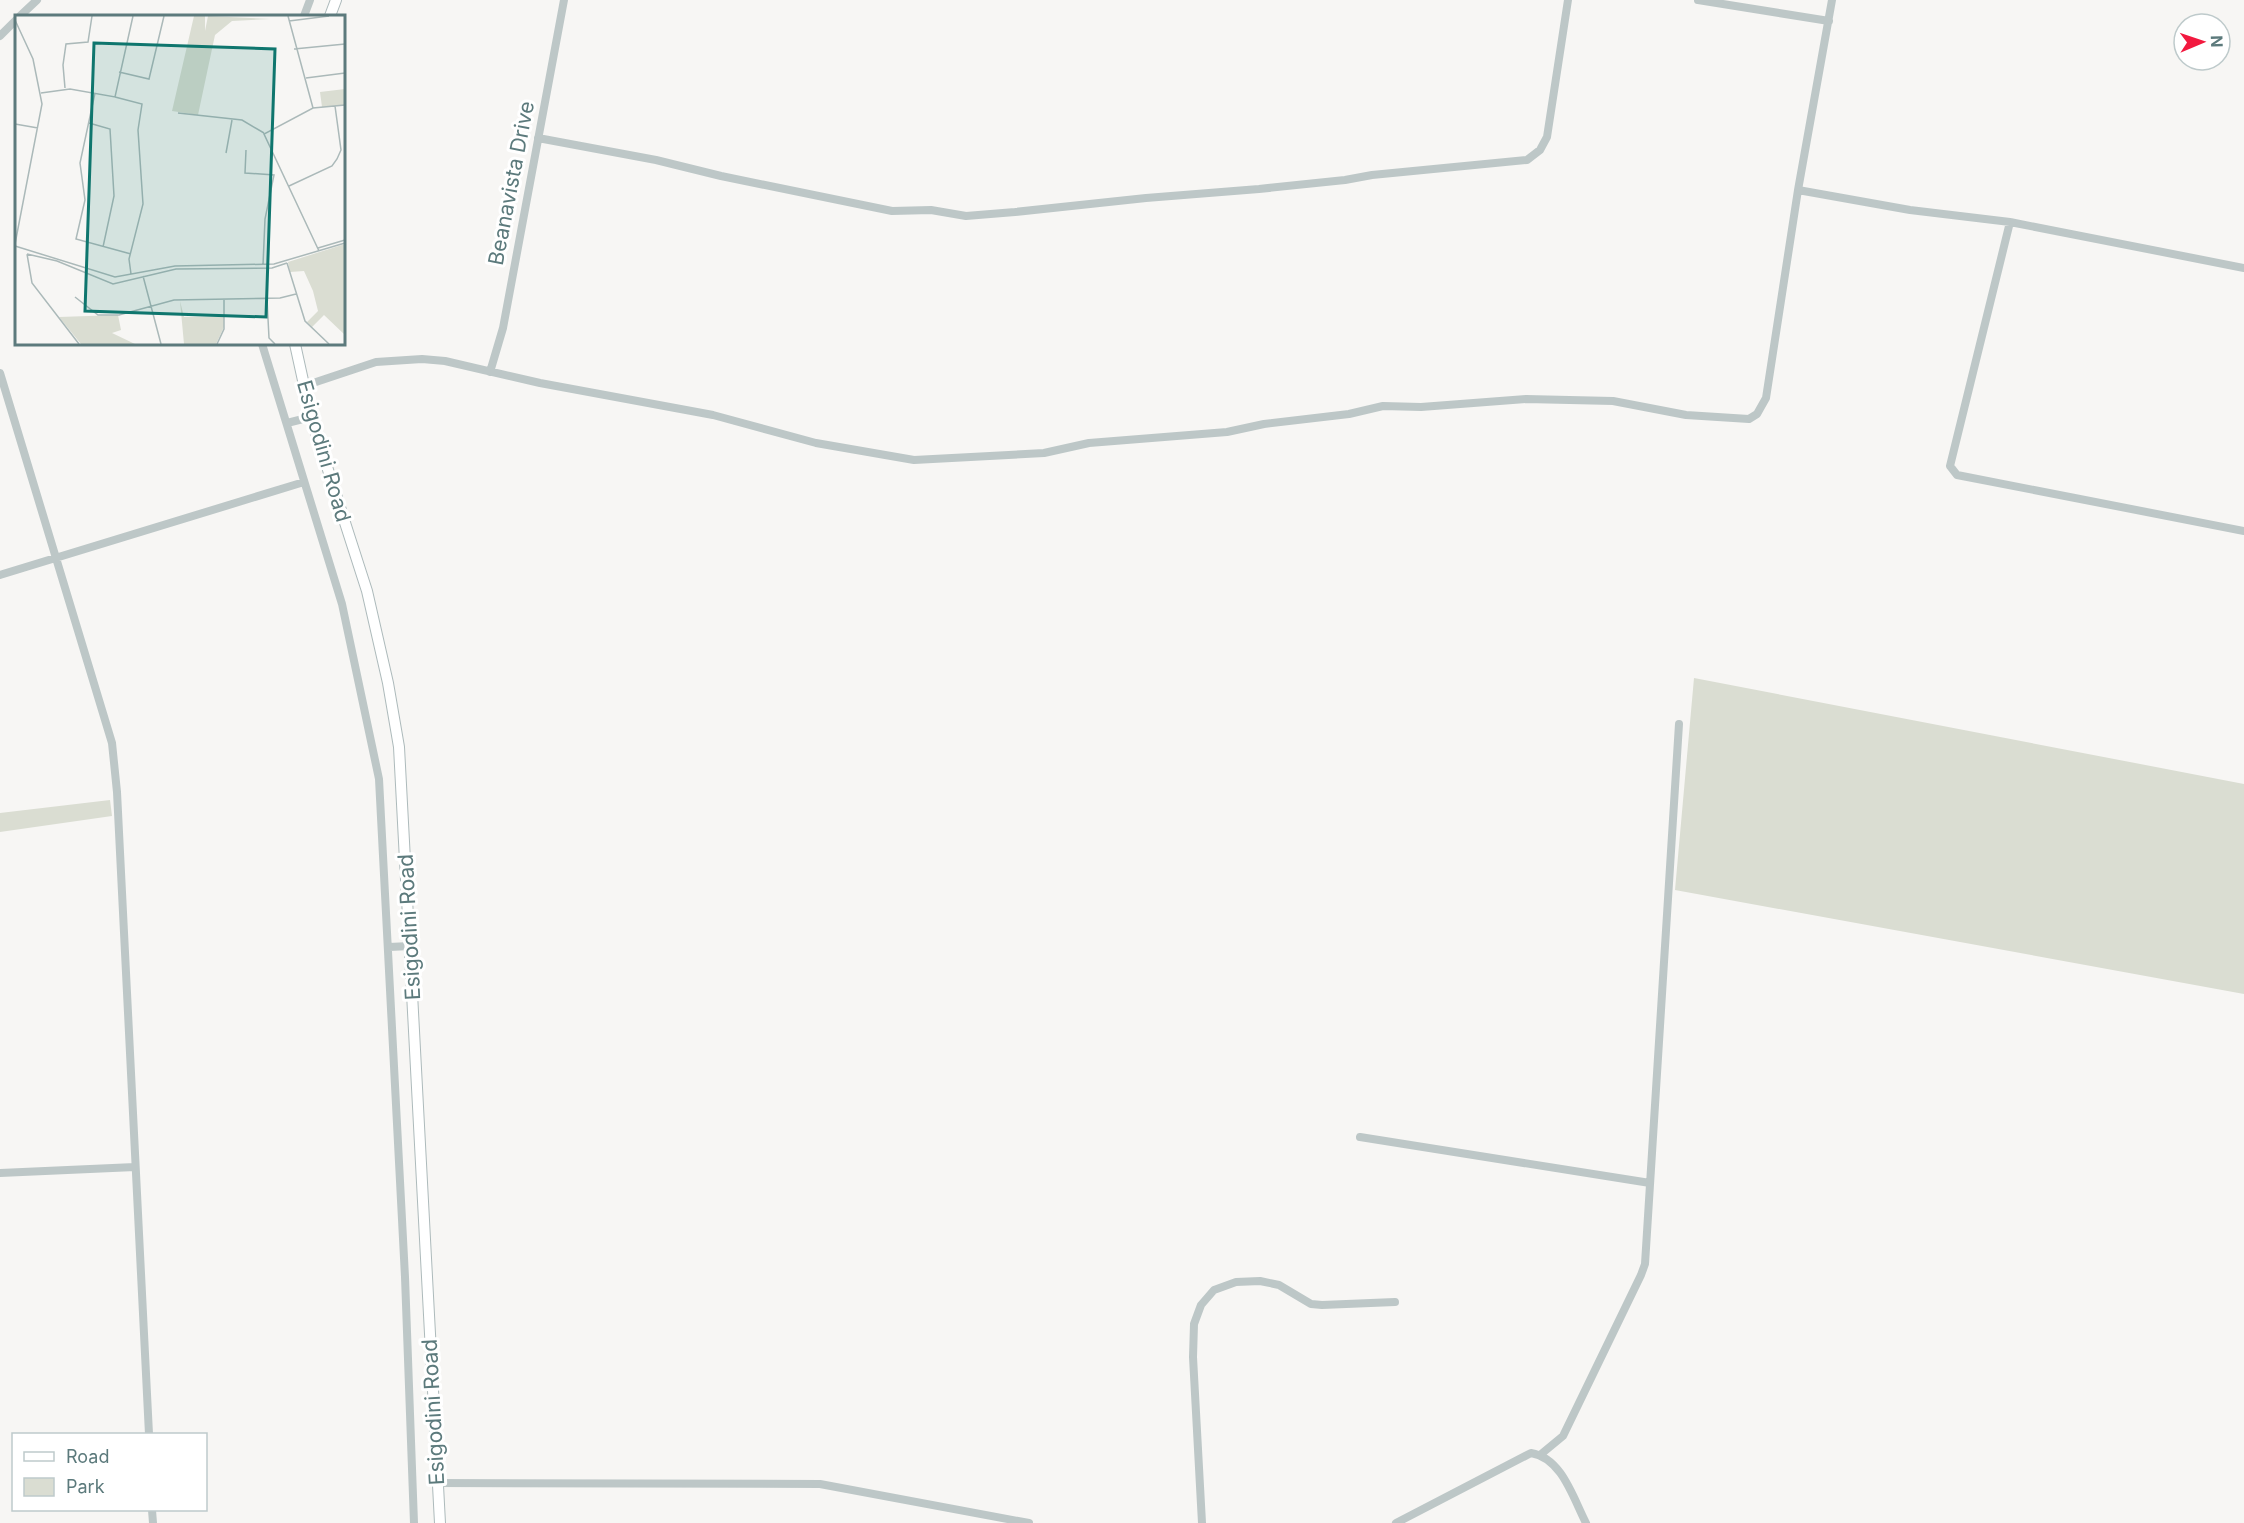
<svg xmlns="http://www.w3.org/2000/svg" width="2244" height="1523" viewBox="0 0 2244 1523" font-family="Inter,sans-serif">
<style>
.green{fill:#daddd2}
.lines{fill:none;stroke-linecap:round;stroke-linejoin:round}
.secondary-casing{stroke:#adbabb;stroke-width:12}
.street{stroke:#bdc7c7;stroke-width:8}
.secondary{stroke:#fff;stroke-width:10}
.labels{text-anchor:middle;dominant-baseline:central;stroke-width:6;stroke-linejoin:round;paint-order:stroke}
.street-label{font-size:21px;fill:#5c7a7c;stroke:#fff}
.inset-road{fill:none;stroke:#abb9b9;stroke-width:1.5}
.view{fill:#0f766e;fill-opacity:0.15;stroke:#0f766e;stroke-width:3}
.inset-edge{fill:none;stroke:#5c7a7c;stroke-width:3}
</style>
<rect width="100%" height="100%" fill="#f7f6f4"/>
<path class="green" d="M1694 678 2244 784V994L1675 890Z
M110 800 112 816 0 832V813Z"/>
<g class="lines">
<defs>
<path id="secondary" d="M330 16 336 0
M295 344 311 417 367 591 388 683 399 747 440 1523"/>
</defs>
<use href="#secondary" class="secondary-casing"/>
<path class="street" d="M1698 0 1829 21
M1832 0 1798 190 1910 210 2010 222 2244 268
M20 16 37 0
M304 16 310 0
M0 36 16 20
M538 138 656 160 721 176 892 211 931 210 966 216 1015 212 1146 198 1259 189 1345 180 1372 175 1527 160 1540 150 1547 137 1568 0
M2010 222 1950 466 1957 475 2244 531
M262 344 342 604 379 779 405 1277 414 1523
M490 372 503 328 564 0
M0 373 112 743 117 792 149 1434
M304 386 376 362 422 359 445 361 540 383 713 415 816 443 914 460 1044 453 1089 443 1227 432 1264 424 1349 414 1383 406 1421 407 1526 399 1613 401 1686 415 1749 419 1757 414 1766 398 1798 190
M287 423 311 417
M0 575 304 482
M389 947 410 946
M1360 1137 1650 1183
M0 1173 135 1167
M1540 1455 1563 1436 1641 1275 1645 1264 1679 724
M437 1483 820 1484 1029 1523
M152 1510 153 1523
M1202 1523 1193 1357 1194 1324 1201 1305 1214 1290 1236 1282 1260 1281 1279 1285 1311 1304 1322 1305 1395 1302
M1396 1523 1531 1453C1562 1458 1573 1498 1586 1523"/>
<use href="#secondary" class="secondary"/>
</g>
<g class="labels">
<g class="street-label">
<text transform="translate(511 183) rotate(-79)">Beanavista Drive</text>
<text transform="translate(324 451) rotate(74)">Esigodini Road</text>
<text transform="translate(409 927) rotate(-93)">Esigodini Road</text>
<text transform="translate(433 1412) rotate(-93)">Esigodini Road</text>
</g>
</g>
<g transform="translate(15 15)">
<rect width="330" height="330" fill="#f7f6f4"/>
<path d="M179 1H190V16L193 1 256 4 217 6 200 20 183 100 157 96ZM330 74V90L307 92 305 77ZM330 229V320L309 300 297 312 292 307 303 296 298 276 289 256 275 257 273 247ZM165 286 169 302 209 301V312L201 329H169ZM103 300 106 315 97 318 120 329H66L44 302Z" fill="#daddd2"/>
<path class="inset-road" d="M273 1 298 93M0 5 18 44 27 89 0 229M274 6 314 1M279 34 330 29M104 57 134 64 149 1M291 63 330 58M50 73 48 50 51 29 73 27 77 1M26 78 55 74 100 82 118 1M80 78 65 148 70 185 61 224 116 239M100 82 127 89 123 115 128 189 114 244 116 259M163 98 227 105 249 118M74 108 95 114 99 181 88 232M0 109 23 113M231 135 230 158 259 160 250 204 248 250M211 138 217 105M274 171 317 151 322 144 326 135 320 91M0 231 100 262 160 251 259 249 330 228M303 233 330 225M304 236 249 119 298 93 330 90M12 239 42 246 98 269 161 254 257 253 272 248M12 239 17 268 64 329M272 248 290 306 314 329M128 261 146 329M60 282 83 300H104L159 285 265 283 281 279M252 284 254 323 260 329M202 329 209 314V284"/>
<path class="view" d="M79 28 260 34 251 302 70 296Z"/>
<rect width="330" height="330" class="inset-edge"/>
</g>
<rect x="12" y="1433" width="195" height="78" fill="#ffffff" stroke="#becacb" stroke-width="1.5"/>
<rect x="24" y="1452" width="30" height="9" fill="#ffffff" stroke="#becacb" stroke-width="1.5"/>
<text x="66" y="1463" font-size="18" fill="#5c7a7c">Road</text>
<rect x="24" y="1478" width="30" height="18" fill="#daddd2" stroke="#becacb" stroke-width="1.5"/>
<text x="66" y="1493" font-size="18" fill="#5c7a7c">Park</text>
<g transform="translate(2202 42) rotate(88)"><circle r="28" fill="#ffffff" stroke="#becacb" stroke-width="1.5"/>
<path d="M0-4.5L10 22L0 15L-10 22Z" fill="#f2193f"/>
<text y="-9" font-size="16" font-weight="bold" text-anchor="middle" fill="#5c7a7c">N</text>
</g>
</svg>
